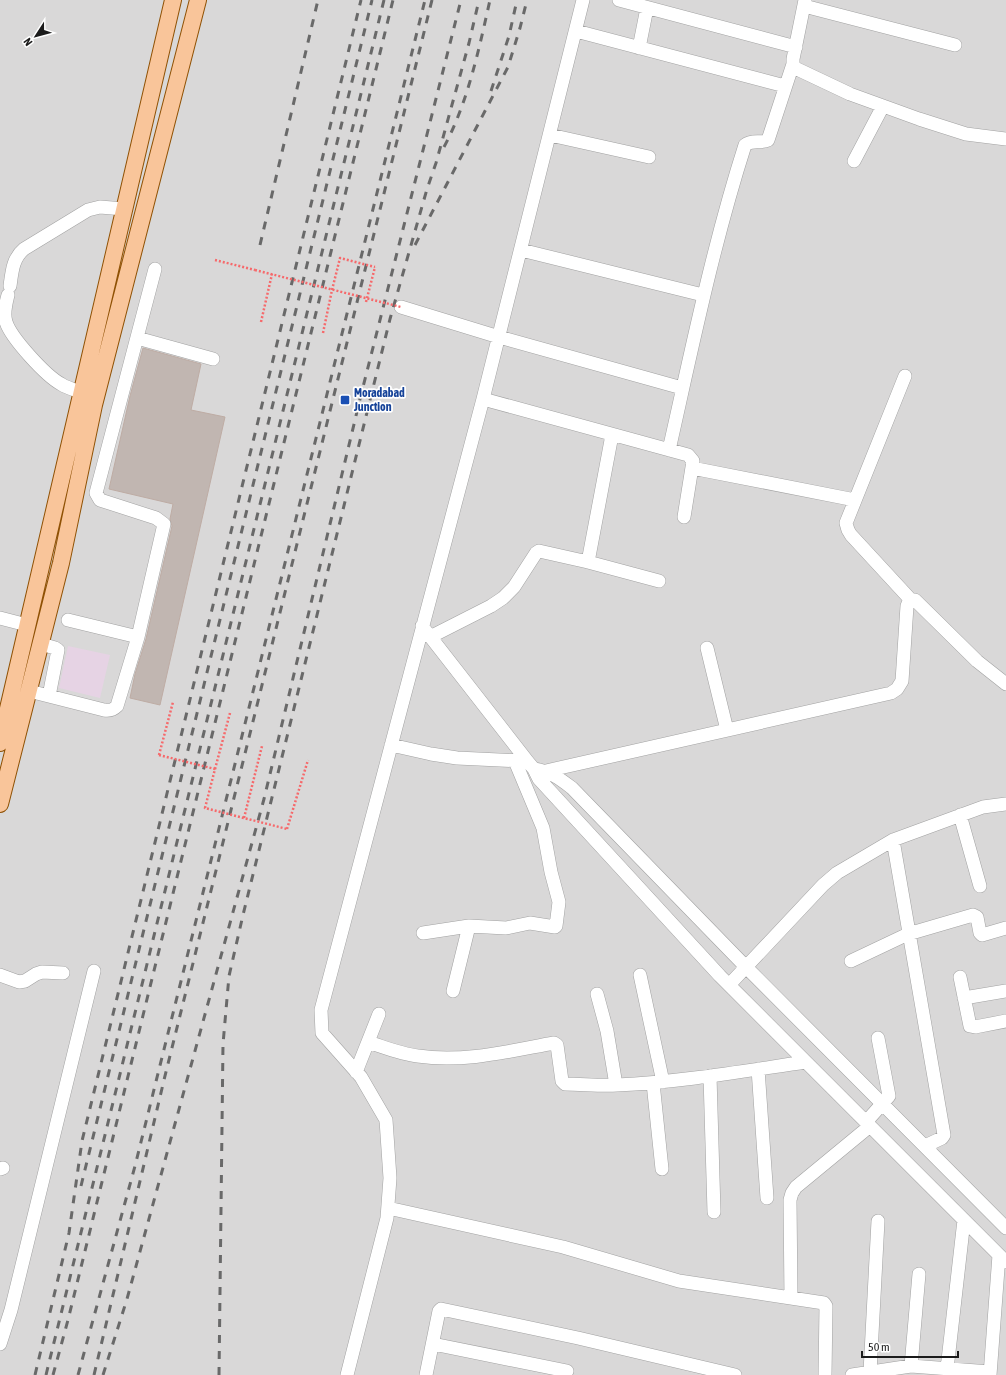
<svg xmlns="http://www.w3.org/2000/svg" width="1006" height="1375" viewBox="0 0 1006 1375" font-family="'Asap Condensed',sans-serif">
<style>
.residential{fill:#d9d8d8}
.industrial{fill:#e6d3e4}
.building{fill:#c1b6b1;stroke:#beaca4}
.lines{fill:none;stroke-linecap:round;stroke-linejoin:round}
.minor-casing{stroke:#a2a2a2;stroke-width:14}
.major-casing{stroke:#8f5104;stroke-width:18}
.path{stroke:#f6696b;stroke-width:2.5;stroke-dasharray:2 2;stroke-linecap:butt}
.minor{stroke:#fff;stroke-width:13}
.major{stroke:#f9c59a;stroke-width:16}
.rail{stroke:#696969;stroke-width:3;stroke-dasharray:8 8;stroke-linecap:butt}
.path-bridge{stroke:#f6696b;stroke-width:2.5;stroke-dasharray:2 2;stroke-linecap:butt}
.transit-dot{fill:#1a4fb4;stroke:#fff;stroke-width:1.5}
.labels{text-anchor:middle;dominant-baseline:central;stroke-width:3.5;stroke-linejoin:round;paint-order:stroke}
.transit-label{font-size:12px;font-weight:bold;fill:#164399;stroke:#fff;text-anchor:start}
</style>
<rect width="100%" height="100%" fill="#ede8e1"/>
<path class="residential" d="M0 0H1006V1375H0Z"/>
<path class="industrial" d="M68 646 110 655 100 698 59 688Z"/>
<path class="building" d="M143 348 201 364 191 410 225 417 160 705 130 698 135 674 146 639 172 526 170 519 173 504 109 489 130 396Z"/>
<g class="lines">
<defs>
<path id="minor" d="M619 0 796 47
M805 0 793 59V64L795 68 850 94 919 119 966 134 1006 139
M804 6 955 45
M576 31 785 86
M639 48 647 8
M550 135 649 157
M854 161 883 106
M521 250 703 295
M10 286C12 271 13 258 24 249L88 210 100 207 124 209
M8 295C6 303 3 313 6 322 11 338 46 376 61 384 67 388 75 390 81 392
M401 307 499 337 682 388
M137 338 213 359
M905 376 846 523 848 530 851 535 910 599
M483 399 688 455 693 461 684 517
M669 450C692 348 713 245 745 145 752 139 761 144 768 140L793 64
M692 468 855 500
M588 562 612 435
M0 618 27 625
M422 626 528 762 534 769 539 779 720 976 1006 1262
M138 637 164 524 156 518 100 500 96 493 155 269
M430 637 491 606 503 598 514 587 536 553 539 551 588 562 659 581
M41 644 55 648 58 650 49 696
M707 648 727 730
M29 691 104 710C110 711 113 710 117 706L138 637 68 620
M391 745 431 754 457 758 523 761
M534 769C551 772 559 778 572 788L746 967 1006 1228
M546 771 891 693 897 689 902 681 907 606 910 599 915 600 977 661 1006 684
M960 815 980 886
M893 840 944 1135 942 1138 925 1146
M423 933 469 926 506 928 530 923 555 927 556 926 559 902 551 872 543 828 515 761
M851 961 908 934 973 915 977 917 980 933 982 935 1006 928
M0 975 19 982 25 981 36 974 42 972 63 973
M640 975 663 1082
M960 977 970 1026 975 1027 1006 1021
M729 985 823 885 837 873 893 840 983 807 1006 804
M453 991 469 926
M597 994 607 1031 616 1085
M964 998 1006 991
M368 1042C384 1047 401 1054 418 1056 463 1063 510 1051 554 1043L557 1045 562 1081 565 1084C582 1084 600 1086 617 1085 681 1082 744 1071 806 1062
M758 1069 767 1198
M356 1072 379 1014
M710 1076 714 1212
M653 1083 662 1169
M866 1122 889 1096 878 1038
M0 1169 3 1168
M388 1208 563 1247 679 1281 824 1303 826 1306 825 1375
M791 1298 790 1200 792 1193 796 1187 870 1126
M0 1344 11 1310 94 971
M433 1344 567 1371
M911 1366 919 1274
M947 1369 964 1220
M870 1372 878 1221
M347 1375 387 1218 390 1178 386 1120 361 1077 322 1033 321 1010 483 399 583 0
M426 1375 439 1311 441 1309 578 1338 735 1375
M852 1375 911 1366 990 1372
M990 1375 999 1255"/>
<path id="major" d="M0 743 173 0
M0 804 61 563 94 405 198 0"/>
</defs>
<use href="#minor" class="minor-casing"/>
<use href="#major" class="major-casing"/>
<path class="path" d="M215 260 255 270
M366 302 375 267
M261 322 272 274
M323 333 332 290
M159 755 173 702
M215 769 230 713
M244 818 262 746
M287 829 308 760"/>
<use href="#minor" class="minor"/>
<use href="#major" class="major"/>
<path class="rail" d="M491 91 509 36 517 0
M444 147C468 102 479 49 490 0
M260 245 318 0
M415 245 508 67 520 28 527 0
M81 1186 372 0
M35 1375 69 1233 82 1141 361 0
M46 1375 384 0
M53 1375 68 1320 393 0
M78 1375 135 1166 425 0
M94 1375 164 1080 432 0
M103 1375 127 1299 264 799 361 395 461 0
M219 1375 223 1044 229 976 243 915 390 319 427 189 436 163 469 43 479 0"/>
<path class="path-bridge" d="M255 270 401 307
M332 290 340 258 375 267
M159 755 215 769 205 808 287 829"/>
</g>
<rect class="transit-dot" x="340" y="395" width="10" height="10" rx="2"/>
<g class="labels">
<g class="transit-label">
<text x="354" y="393">Moradabad<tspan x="354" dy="14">Junction</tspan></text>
</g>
</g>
<g transform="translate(36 36) rotate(234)" stroke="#ffffff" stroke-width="3" paint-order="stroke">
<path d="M0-3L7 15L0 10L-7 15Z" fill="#1b1b1b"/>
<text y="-6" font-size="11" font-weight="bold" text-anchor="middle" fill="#1b1b1b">N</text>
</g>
<path d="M862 1351v6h96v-6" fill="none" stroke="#1b1b1b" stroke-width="2"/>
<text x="868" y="1351" font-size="12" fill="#1b1b1b" stroke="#ffffff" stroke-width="3" paint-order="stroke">50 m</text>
</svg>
